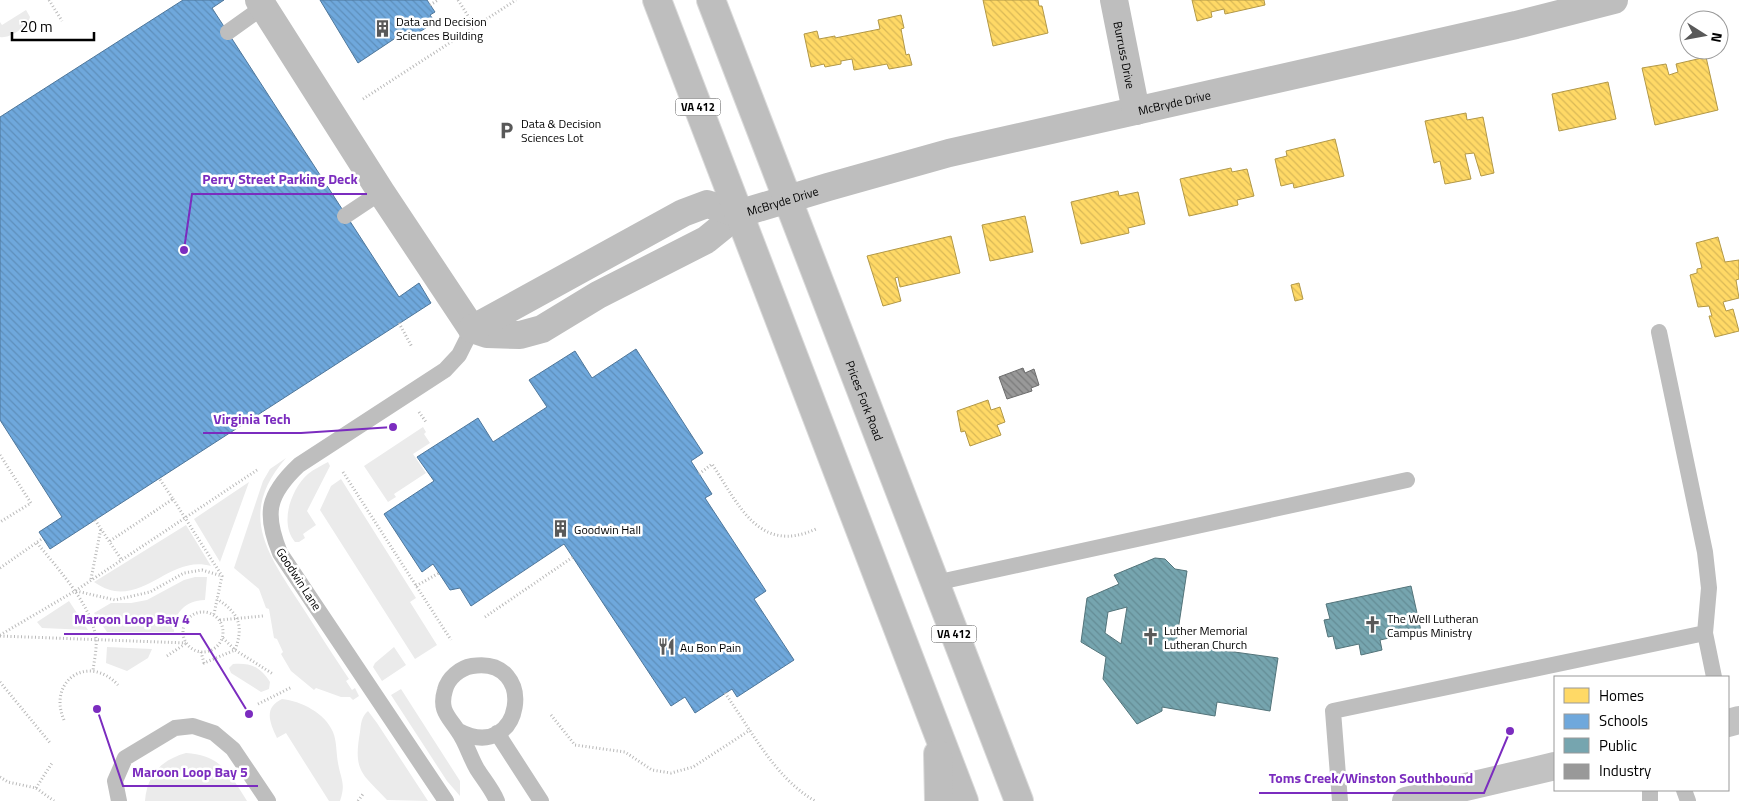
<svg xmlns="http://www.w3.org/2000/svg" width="1739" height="801" viewBox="0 0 1739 801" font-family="'Titillium Web',sans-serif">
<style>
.grass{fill:#ebebeb}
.homes{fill:url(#homes-back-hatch);stroke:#b29847}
.schools{fill:url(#schools-back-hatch);stroke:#4e769a}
.public{fill:url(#public-back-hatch);stroke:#53747a;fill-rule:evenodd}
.industry{fill:url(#industry-back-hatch);stroke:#6b6b6b}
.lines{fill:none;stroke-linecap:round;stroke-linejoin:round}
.primary-casing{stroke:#dbdbdb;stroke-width:30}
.path{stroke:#b9b9b9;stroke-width:3;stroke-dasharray:1 2.5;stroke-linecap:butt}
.lane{stroke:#bebebe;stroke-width:16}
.street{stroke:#bebebe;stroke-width:28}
.secondary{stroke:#c2c2c2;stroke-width:28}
.primary{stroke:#bebebe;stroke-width:28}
.labels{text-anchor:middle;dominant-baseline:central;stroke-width:5;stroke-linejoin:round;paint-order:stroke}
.shield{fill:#fff;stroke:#4c4c4c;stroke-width:1}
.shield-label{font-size:11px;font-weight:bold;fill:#000}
.poi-label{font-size:12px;fill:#000;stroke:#fff;text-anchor:start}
.street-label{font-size:12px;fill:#000;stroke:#fff}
.leader{fill:none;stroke:#7b2cbf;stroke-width:2}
.callout-dot{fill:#7b2cbf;stroke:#fff;stroke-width:2}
.callout-label{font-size:14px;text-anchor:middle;font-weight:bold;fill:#7b2cbf;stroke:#fff;stroke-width:5;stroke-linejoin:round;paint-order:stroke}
</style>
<defs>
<pattern id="homes-back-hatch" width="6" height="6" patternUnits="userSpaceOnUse" patternTransform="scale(1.25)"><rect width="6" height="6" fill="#ffd966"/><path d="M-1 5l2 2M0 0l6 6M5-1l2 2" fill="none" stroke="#d9b857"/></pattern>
<pattern id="schools-back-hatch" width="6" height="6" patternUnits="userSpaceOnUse" patternTransform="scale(1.25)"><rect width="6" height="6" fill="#6fa8dc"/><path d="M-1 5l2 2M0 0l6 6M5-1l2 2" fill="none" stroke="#5e8fbb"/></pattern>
<pattern id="public-back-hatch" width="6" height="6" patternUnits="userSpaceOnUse" patternTransform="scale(1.25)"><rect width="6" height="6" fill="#76a5af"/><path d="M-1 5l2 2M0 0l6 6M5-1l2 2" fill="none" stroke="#648c95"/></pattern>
<pattern id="industry-back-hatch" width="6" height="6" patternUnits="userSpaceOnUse" patternTransform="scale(1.25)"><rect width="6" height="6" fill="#999"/><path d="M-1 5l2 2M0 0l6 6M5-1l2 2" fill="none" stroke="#7a7a7a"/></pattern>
</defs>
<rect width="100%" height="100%" fill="#fff"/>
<path class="grass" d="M26 10 30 17C28 27 9 39 0 37V22L2 25Z
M423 427 426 432 424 434 430 443 413 454 426 473 394 494 396 497 388 502 364 466Z
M286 458C238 513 266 551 299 602 316 628 332 654 349 679L346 681 352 690 355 688 359 696 353 700 350 697H341L316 688 314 690 291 671 281 654 283 652 277 639 274 638 269 609 266 608 259 589 234 568 263 481 270 469Z
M328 462 330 466 307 511 316 525 303 534 305 538 299 542H295C279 523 291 489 308 474 314 469 321 466 328 462Z
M341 479 416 598 410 602 437 645 415 659 320 510 331 486Z
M249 482 220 562 194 519Z
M186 525 211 566C168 553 139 614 94 582Z
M195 577H207L205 600C185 601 174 612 174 632H107L94 613 111 603H131L147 600 184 580Z
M69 601 88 630 42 628 37 622Z
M107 647 152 649 148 658 127 671 106 663Z
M394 647 406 665 382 681 373 667 375 663Z
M233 664C250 663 260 666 270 682L269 689 261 692 231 673 229 668Z
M401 689 460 781V796L447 781 391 695Z
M282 699C301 701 325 713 333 732 337 742 336 753 338 763 341 780 346 783 340 801H329L286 733 277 738C270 723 263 708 282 699Z
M368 711 377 723 428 801 387 800C362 773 353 772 360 732 361 724 361 717 368 711Z
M186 753C221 755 230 774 247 801H145C147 775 161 760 186 753Z"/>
<path class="homes" d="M983 0H1038L1039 6H1042L1048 33 993 46Z
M1192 0H1264L1265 5 1225 14 1224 9 1211 12 1212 17 1197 21Z
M901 15 904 28 901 29 906 55 909 54 912 65 889 69 887 64 854 70 852 59 841 61V64L825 67 824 64 811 67 804 34 817 31 819 39 835 36V38L880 29 878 20Z
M1706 57 1718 110 1655 125 1642 68 1666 64 1669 75 1678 72 1676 64Z
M1608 82 1616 119 1559 131 1552 94Z
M1466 113 1467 120 1483 117 1494 173 1481 176 1474 153 1465 154 1471 179 1445 184 1440 161 1434 163 1425 121Z
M1335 139 1344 176 1294 188 1293 183 1281 186 1275 159 1287 156 1286 151Z
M1231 168 1232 172 1247 169 1254 196 1237 200 1238 205 1189 216 1180 179Z
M1118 191 1119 196 1138 192 1145 224 1128 228 1129 233 1081 244 1071 202Z
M1025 216 1033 252 990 261 982 225Z
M951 236 960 273 900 287 898 277 895 278 901 301 883 306 867 256Z
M1718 237 1725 262 1739 260V279L1736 280 1739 298 1723 302 1726 311 1733 309 1739 331 1715 337 1709 316H1712L1709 306 1698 307 1690 275 1697 273V269L1702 268 1696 243Z
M1299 283 1303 299 1295 301 1291 285Z
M988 400 991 410 1000 407 1005 422 997 425 1001 435 970 446 965 431 961 432 957 411Z"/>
<path class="schools" d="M183 0H224L212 8 399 297 419 283 431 303 50 549 39 532 62 517 0 420V117Z
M320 0H427L435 12 430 15 435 22 407 40 403 33 358 63Z
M636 349 703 453 691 461 712 494 705 498 766 591 754 599 794 660 737 697 732 689 695 713 685 697 671 706 564 544 471 606 460 588 450 590 433 564 422 572 384 514 434 481 417 457 478 418 493 442 547 407 529 380 575 351 592 378Z"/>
<path class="public" d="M1155 558 1165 559 1175 569 1187 571 1176 644 1278 658 1270 711 1217 702 1215 716 1162 707V711L1137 724 1103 679 1106 657 1081 642 1087 598 1119 584 1114 575ZM1127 607 1121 644 1105 633 1108 612Z
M1411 586 1421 631 1380 640 1382 650 1361 655 1359 644 1336 649 1333 636 1328 637 1324 620 1330 619 1326 604Z"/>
<path class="industry" d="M1023 368 1025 373 1034 369 1039 385 1031 388 1032 391 1007 399 999 377Z"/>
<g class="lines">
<defs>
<g id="primary">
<path d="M657 0 964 801"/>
<path id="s3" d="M711 0 1019 801"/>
<path d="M938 754 939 801"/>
</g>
</defs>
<use href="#primary" class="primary-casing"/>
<path class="path" d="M49 0 62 21
M458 0 475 27
M430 5 438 0
M363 99 516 0
M399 323 412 347
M419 412 426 422
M0 455 31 503 0 522
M343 472 451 640
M699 474 712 464C739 505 759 555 816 529
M173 499 222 576 214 614
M95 520 121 559
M110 541 173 499 159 478
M37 543C58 569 92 605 96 639 97 649 94 661 93 671
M0 568 43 538
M91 579 101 528
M416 586 439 573
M76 591 115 600 150 592 184 573 202 570 222 576
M183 632a20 20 0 1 1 40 0a20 20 0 1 1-40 0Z
M485 617 573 557
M220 620 263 616
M0 635 75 591 257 470
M0 636 186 643
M223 638 235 650 273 674
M201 652 204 663 235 650C244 626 239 613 217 599
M167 656 185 644
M0 682 51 744
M725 693C751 730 775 778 815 801
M258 704 292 687
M551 715 575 745 625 752 652 770 671 773 693 767 750 730
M64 720C47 681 88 653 118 685
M0 777 8 782 36 788 54 801
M36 788 52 763
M358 801 363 794"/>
<path class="lane" d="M228 32 263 7
M345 216 381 192
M1659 332 1705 552 1709 588 1705 633 1714 677
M935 583 1407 480
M459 731C523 765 539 655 472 666 460 668 448 678 445 690 439 710 448 716 458 731 466 742 470 757 477 769 484 780 492 789 497 801
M497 733 541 801
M1684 790 1688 801
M119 801 115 781 125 758 175 728 193 726 214 733 233 749 268 801
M446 801 280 553C264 514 267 495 299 465L445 370 459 355 472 329
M1340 801 1333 711 1705 633
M1650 801V790"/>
<g class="street">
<path id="s1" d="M259 0 381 192 472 329 487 334 520 335 542 329 598 295 706 240 738 214 828 187 949 153 1516 25 1614 0"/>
<path id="s2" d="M1114 0 1136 111"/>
<path d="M472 329 683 213 707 204 738 214"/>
</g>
<path class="secondary" d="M1728 723 1739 720
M1406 801 1555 766"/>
<use href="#primary" class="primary"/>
</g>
<defs>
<symbol id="building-bare" viewBox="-9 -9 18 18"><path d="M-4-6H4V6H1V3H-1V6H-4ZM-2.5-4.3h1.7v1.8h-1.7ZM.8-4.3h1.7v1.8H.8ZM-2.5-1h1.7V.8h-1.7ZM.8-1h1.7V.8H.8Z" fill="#595959" stroke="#fff" stroke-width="2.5" paint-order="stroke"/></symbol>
<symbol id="parking-bare" viewBox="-9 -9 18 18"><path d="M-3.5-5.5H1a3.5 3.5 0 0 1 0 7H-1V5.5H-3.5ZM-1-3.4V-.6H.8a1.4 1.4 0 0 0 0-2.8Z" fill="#595959" stroke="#fff" stroke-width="2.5" paint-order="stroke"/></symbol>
<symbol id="church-bare" viewBox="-9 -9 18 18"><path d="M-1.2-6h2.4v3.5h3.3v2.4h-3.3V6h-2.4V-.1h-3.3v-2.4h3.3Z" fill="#595959" stroke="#fff" stroke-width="2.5" paint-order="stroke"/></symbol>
<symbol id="restaurant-bare" viewBox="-9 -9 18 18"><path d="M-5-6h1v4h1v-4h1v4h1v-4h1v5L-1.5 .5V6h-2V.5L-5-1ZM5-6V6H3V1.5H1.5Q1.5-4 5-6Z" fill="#595959" stroke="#fff" stroke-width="2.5" paint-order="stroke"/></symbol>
</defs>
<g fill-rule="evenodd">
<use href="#building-bare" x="370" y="16" width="25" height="25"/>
<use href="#parking-bare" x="494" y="118" width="25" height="25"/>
<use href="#building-bare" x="548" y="516" width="25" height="25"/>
<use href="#church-bare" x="1360" y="612" width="25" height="25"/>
<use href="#church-bare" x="1138" y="624" width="25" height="25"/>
<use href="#restaurant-bare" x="654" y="634" width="25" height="25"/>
</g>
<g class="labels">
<g class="shield">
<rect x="675.5" y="98.5" width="45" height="17" rx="4"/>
<rect x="931.5" y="625.5" width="45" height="17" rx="4"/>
</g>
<g class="shield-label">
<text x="698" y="107">VA 412</text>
<text x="954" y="634">VA 412</text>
</g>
<g class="poi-label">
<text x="396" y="21">Data and Decision<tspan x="396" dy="14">Sciences Building</tspan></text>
<text x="521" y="123">Data &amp; Decision<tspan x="521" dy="14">Sciences Lot</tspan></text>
<text x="574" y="529">Goodwin Hall</text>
<text x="1387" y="618">The Well Lutheran<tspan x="1387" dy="14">Campus Ministry</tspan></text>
<text x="1164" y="630">Luther Memorial<tspan x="1164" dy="14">Lutheran Church</tspan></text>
<text x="680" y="647">Au Bon Pain</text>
</g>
<g class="street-label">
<text stroke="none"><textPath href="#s2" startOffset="56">Burruss Drive</textPath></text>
<text stroke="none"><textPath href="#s1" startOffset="1142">McBryde Drive</textPath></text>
<text stroke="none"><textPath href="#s1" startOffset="738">McBryde Drive</textPath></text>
<text stroke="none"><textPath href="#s3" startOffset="429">Prices Fork Road</textPath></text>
<text transform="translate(299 579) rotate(57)">Goodwin Lane</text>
</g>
</g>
<path class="leader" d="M184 250L192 194H367M393 427L301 433H203M249 714L200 634H64M97 709L123 786H258M1510 731L1484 793H1259"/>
<g class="callout-dot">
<circle cx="184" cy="250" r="5"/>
<circle cx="393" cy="427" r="5"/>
<circle cx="249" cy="714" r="5"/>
<circle cx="97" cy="709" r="5"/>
<circle cx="1510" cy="731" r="5"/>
</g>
<g class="callout-label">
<text x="280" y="184">Perry Street Parking Deck</text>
<text x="252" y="424">Virginia Tech</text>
<text x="132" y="624">Maroon Loop Bay 4</text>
<text x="190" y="777">Maroon Loop Bay 5</text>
<text x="1371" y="783">Toms Creek/Winston Southbound</text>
</g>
<rect x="1554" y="676" width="175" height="115" fill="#ffffff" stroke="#999999"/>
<rect x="1564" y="688" width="25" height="15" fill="#ffd966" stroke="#999999"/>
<text x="1599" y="701" font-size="15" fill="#000000">Homes</text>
<rect x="1564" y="714" width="25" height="15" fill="#6fa8dc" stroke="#999999"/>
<text x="1599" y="726" font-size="15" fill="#000000">Schools</text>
<rect x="1564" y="738" width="25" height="15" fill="#76a5af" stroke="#999999"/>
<text x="1599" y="751" font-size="15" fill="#000000">Public</text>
<rect x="1564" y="764" width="25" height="15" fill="#999999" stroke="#999999"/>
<text x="1599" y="776" font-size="15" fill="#000000">Industry</text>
<g transform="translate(1704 35) rotate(101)"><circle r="24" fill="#ffffff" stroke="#999999"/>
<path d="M0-4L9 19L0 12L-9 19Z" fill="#595959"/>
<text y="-8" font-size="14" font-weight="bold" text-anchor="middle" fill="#000000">N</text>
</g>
<path d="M12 32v8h82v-8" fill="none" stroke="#000000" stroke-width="2.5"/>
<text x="20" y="32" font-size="15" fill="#000000" stroke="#ffffff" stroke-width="4" paint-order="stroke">20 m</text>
</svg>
